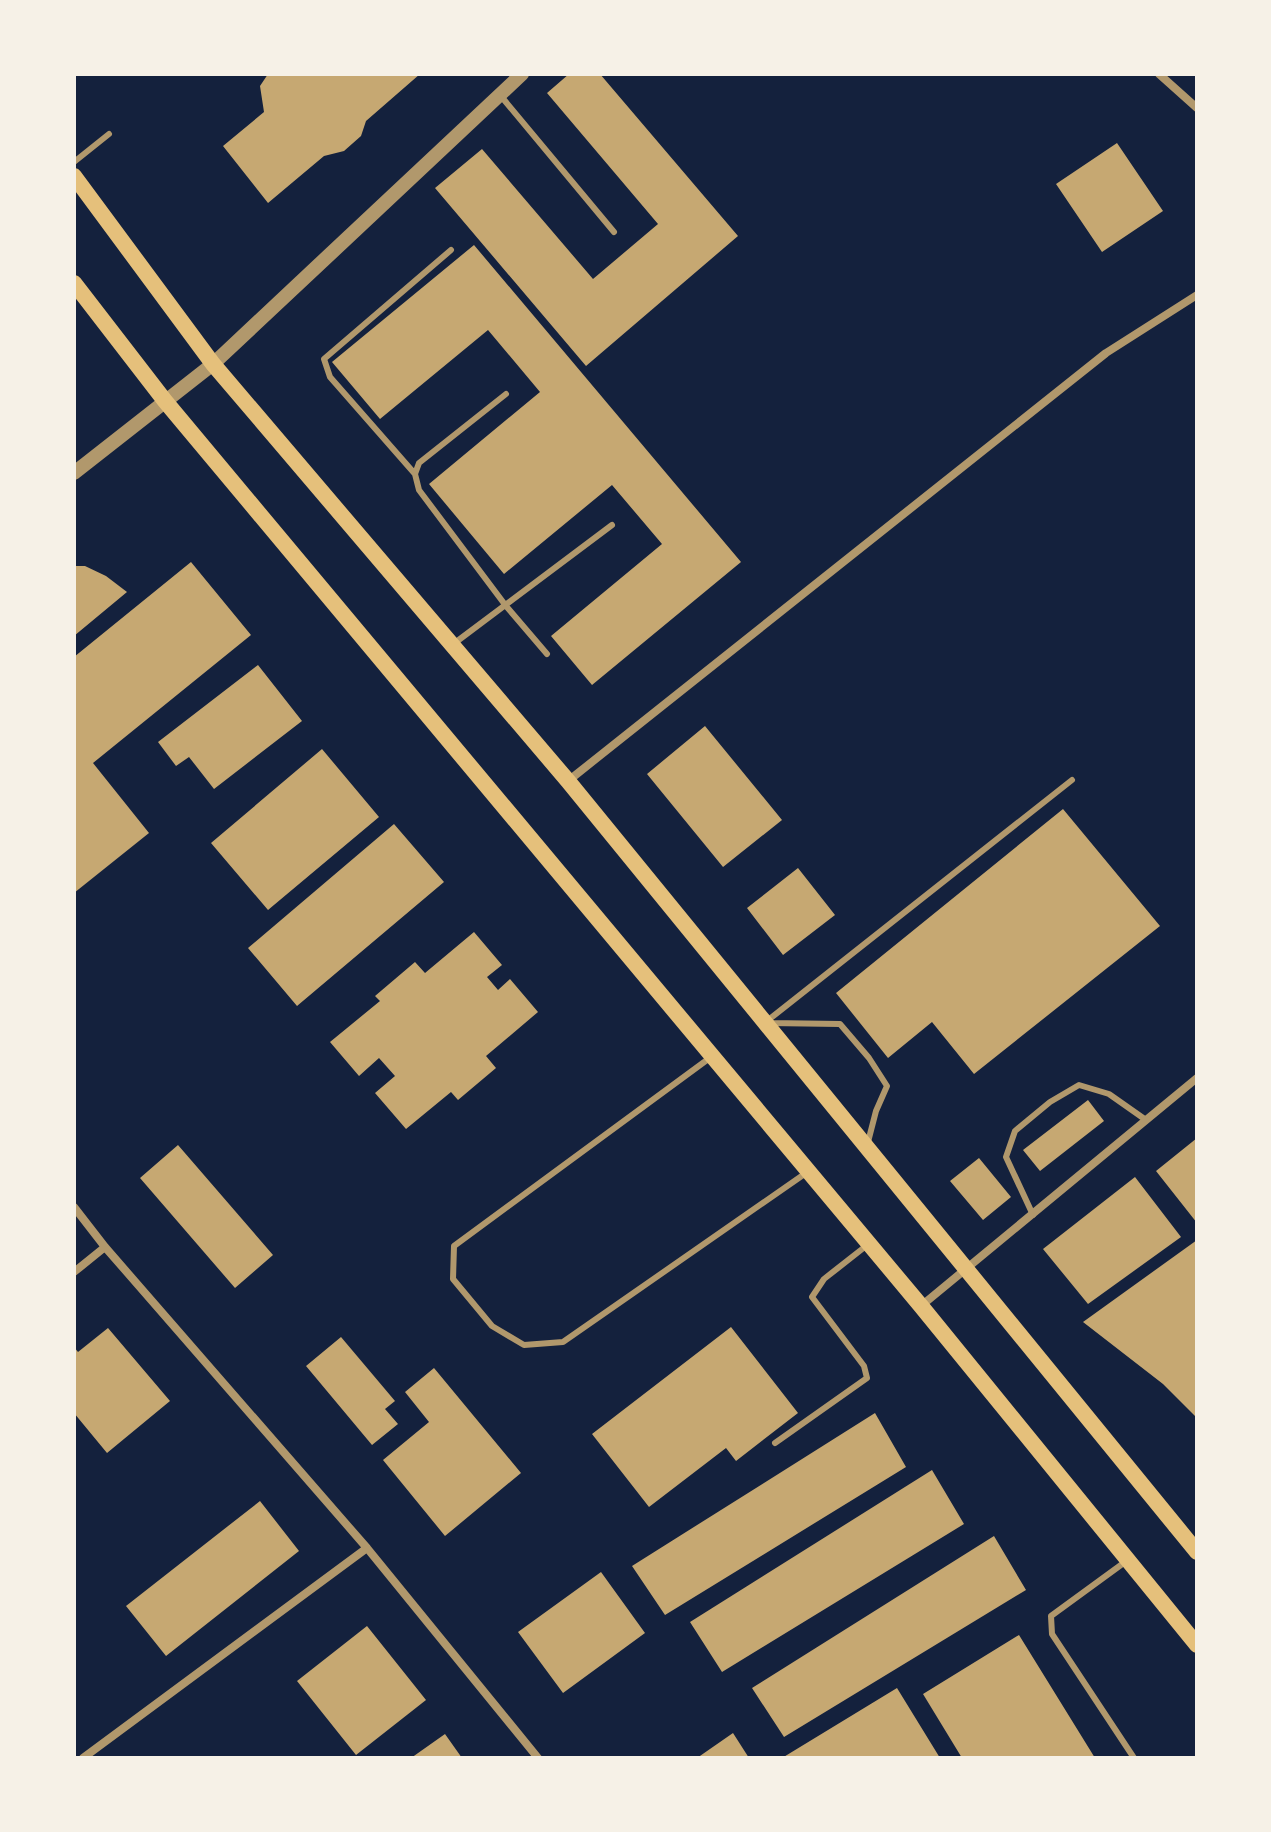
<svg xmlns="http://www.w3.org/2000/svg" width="1271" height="1832" viewBox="0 0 1271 1832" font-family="Karla,sans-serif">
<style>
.building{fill:#c6a872}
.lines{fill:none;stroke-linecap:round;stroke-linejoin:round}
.service{stroke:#b1986c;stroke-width:6}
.minor{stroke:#b1986c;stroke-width:8}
.tertiary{stroke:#b1986c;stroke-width:14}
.secondary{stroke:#e5c07b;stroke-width:16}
</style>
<rect width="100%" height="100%" fill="#14213d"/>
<path class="building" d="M268 74H420L366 121 361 136 344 151 324 156 268 203 223 146 264 112 260 86Z
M569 74H600L738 236 586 366 435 188 482 149 593 279 658 224 547 93Z
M1117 143 1163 211 1102 252 1056 184Z
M474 245 741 562 592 685 551 636 662 544 612 485 504 574 429 484 540 392 488 330 380 419 332 362Z
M191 562 251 635 93 763 149 833 74 893V657Z
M74 566H85L106 576 127 592 74 636Z
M258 665 302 721 214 789 189 757 176 766 158 742Z
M705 726 782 820 723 867 647 774Z
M322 749 379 817 268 910 211 843Z
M1063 809 1160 926 974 1074 932 1022 888 1058 836 993Z
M394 824 444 882 297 1006 248 948Z
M798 868 835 915 783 955 747 908Z
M474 932 502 965 487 977 498 990 510 979 538 1012 486 1056 496 1068 458 1100 451 1092 406 1129 375 1093 395 1076 379 1058 359 1076 330 1042 380 1001 375 996 415 962 425 973Z
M1088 1100 1104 1121 1040 1171 1023 1150Z
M1197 1138V1223L1156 1171Z
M178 1145 273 1255 235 1288 140 1178Z
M979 1158 1011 1197 983 1220 950 1181Z
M1135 1177 1181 1237 1088 1304 1043 1249Z
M1197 1240V1418L1163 1384 1083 1322Z
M731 1327 798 1413 736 1461 726 1448 649 1507 592 1434Z
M108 1328 170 1401 107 1453 74 1413V1347L78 1352Z
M341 1337 395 1401 385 1409 398 1424 372 1445 306 1366Z
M434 1368 521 1473 445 1536 383 1460 429 1422 405 1392Z
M875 1413 906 1467 665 1615 632 1566Z
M932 1470 964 1524 722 1672 690 1622Z
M260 1501 299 1551 166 1656 126 1606Z
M994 1536 1026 1590 784 1737 752 1688Z
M601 1572 645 1633 563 1693 518 1632Z
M367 1626 426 1700 356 1755 297 1681Z
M1019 1635 1095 1758H962L923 1694Z
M897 1688 940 1758H782Z
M733 1733 749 1758H697Z
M445 1734 462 1758H411Z"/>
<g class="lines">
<path class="service" d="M500 95 614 232
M74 162 109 134
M506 394 419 463 415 474 419 490 506 606 547 654
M415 474 330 377 324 359 451 250
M452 645 612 525
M767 1021 1072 780
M769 1023 840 1024 869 1058 887 1086 876 1111 868 1142
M711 1057 454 1246 453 1279 492 1326 524 1345 563 1342 806 1173
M1033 1215 1006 1157 1015 1131 1050 1102 1079 1085 1109 1094 1146 1120
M775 1443 867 1378 864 1366 812 1297 824 1279 866 1246
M1125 1562 1051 1616 1052 1634 1134 1758"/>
<path class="minor" d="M1159 74 1197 108
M568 781 1106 353 1197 295
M74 1207 105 1247 367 1548 538 1758
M74 1272 105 1247
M921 1306 1197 1078
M83 1758 367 1548"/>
<path class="tertiary" d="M74 473 213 364 522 74"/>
<path class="secondary" d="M74 176 213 364 568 781 1197 1552
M74 283 165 401 921 1306 1197 1645"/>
</g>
<rect width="1271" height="1832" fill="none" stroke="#f6f1e7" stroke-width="152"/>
</svg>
